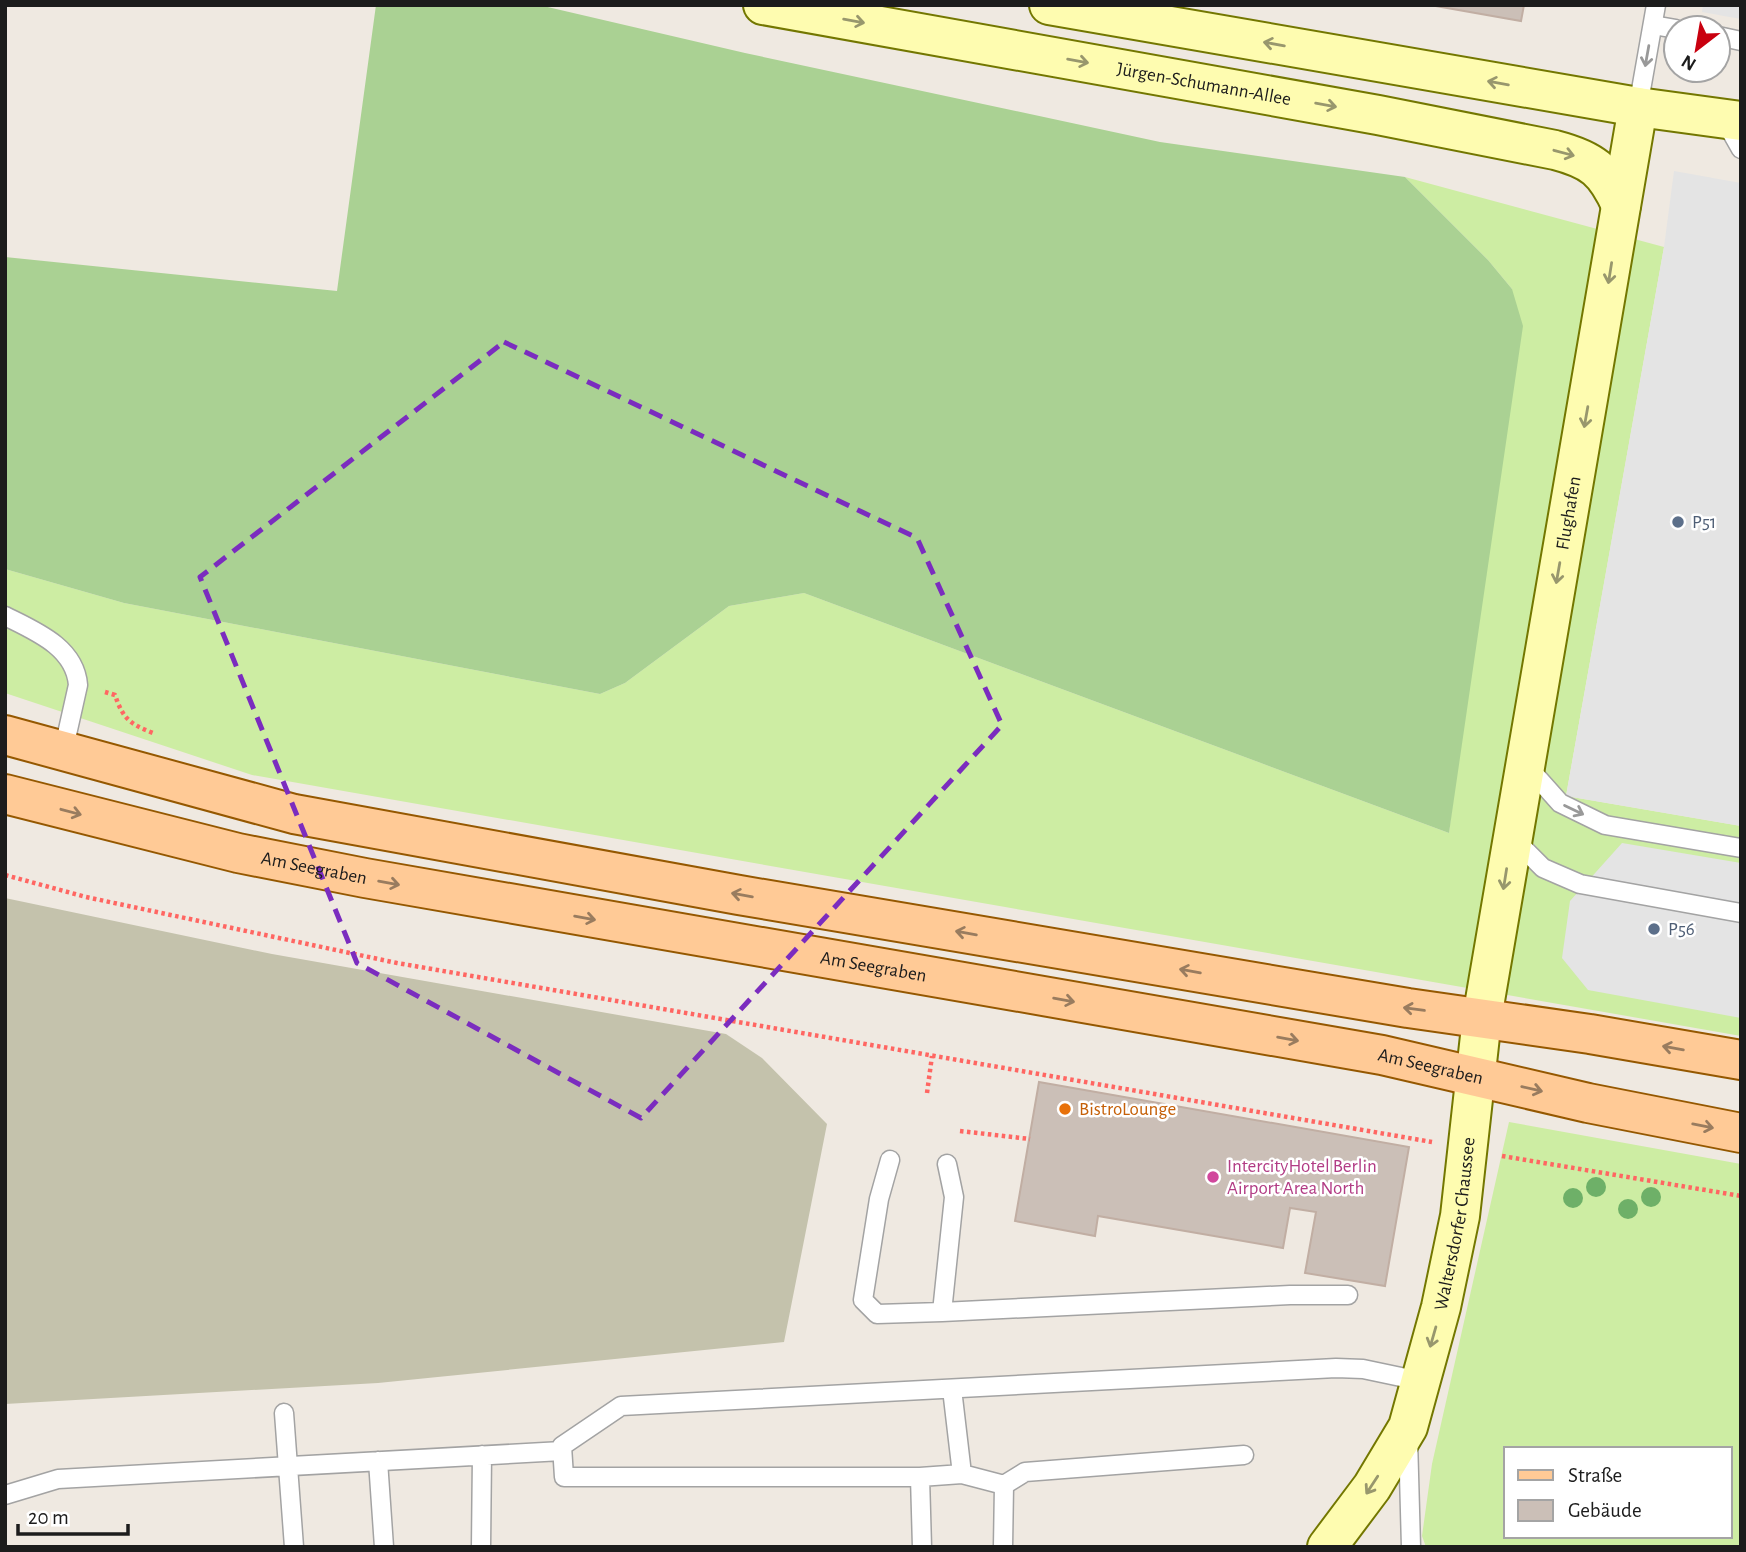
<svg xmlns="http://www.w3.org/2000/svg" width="1746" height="1552" viewBox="0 0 1746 1552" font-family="'Alegreya Sans',sans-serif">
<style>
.construction{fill:#c4c2ac}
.grass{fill:#cdeda3;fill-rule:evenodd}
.forest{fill:#aad193}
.parking{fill:#e4e4e4}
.building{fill:#cbbfb7;stroke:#c1aea3;stroke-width:2}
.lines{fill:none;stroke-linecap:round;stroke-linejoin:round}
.lane-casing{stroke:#a3a3a3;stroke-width:21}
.secondary-casing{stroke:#737700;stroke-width:42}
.primary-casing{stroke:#955800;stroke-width:42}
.path{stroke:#ff6662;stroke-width:4.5;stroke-dasharray:3.5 3.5;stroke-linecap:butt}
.lane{stroke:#fff;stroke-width:18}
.secondary{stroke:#fefcb0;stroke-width:38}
.primary{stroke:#ffca96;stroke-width:38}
.tree{fill:#6eb068}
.oneway{stroke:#98976d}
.oneway2{stroke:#999}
.oneway3{stroke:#997c5f}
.marked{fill:none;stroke:#7b2cbf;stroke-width:5;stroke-dasharray:14 9;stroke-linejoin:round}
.service-dot{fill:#5c6f8a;stroke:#fff;stroke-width:2.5}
.food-dot{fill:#e8710a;stroke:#fff;stroke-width:2.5}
.hotel-dot{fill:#d1479c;stroke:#fff;stroke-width:2.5}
.labels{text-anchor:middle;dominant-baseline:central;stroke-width:5;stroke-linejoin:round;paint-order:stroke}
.street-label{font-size:19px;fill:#1c1c1c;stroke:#fff}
.service-label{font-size:19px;fill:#4e5e75;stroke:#fff;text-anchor:start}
.food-label{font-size:19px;fill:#c56008;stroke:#fff;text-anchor:start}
.hotel-label{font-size:19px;fill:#b23c85;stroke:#fff;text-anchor:start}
</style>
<rect width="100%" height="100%" fill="#efe9e1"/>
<path class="construction" d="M5 898 272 954 726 1034 762 1058 827 1124 784 1342 378 1383 5 1404Z"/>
<path class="grass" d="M1405 177 1664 247 1566 796 1741 826V1036L252 775 5 693V569L124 603 600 694 625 683 729 606 804 593 1449 833 1512 289 1488 260Z
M1509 1122 1741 1164V1547H1426L1422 1536 1432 1464ZM1506 1449H1730V1536H1506Z"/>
<path class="forest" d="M376 5H539L745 53 1160 142 1405 177 1488 260 1512 289 1523 326 1449 833 804 593 729 606 625 683 600 694 124 603 5 569V257L337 291Z"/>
<path class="parking" d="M1703 5H1741V19L1702 12Z
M1674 171 1741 183V826L1566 796 1664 247Z
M1622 843 1741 863V1018L1588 990 1562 958 1570 901Z"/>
<path class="building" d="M1430 5H1524L1521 21Z
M1039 1082 1409 1147 1385 1286 1305 1273 1316 1212 1290 1208 1283 1248 1098 1216 1095 1236 1015 1221Z"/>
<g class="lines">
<defs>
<path id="lane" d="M1653 25 1676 29
M1718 36 1741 41
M1638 107 1656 5
M1724 119 1741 149
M5 616C35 631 75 647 78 685L63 752
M1527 766 1560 803 1605 825 1741 848
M1512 837 1543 868 1580 884 1741 913
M890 1160 879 1199 863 1300 877 1314 942 1312 954 1197 947 1164
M942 1312 1290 1295H1348
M952 1389 962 1474
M284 1413 294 1547
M1408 1438 1411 1547
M378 1461 384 1547
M920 1477H564L562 1446 621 1406 1336 1368 1363 1369 1420 1381
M1004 1485 1025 1472 1244 1455
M5 1495 58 1479 562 1451
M481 1547 482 1455
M922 1547 920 1477 962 1474 1004 1485 1003 1547"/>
<g id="secondary">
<path id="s1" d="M763 5 1378 115 1555 150C1593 160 1605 170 1621 205"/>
<path d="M1049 5 1638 107 1741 121"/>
<path id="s2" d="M1327 1547 1372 1487 1408 1427 1441 1307 1460 1216 1482 1018 1638 107"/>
</g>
<g id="primary">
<path d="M5 735 294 814 739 895 1408 1008 1590 1034 1741 1060"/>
<path id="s3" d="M5 794 238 853 365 878 1382 1055 1588 1103 1741 1133"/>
</g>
</defs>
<use href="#lane" class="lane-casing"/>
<use href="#secondary" class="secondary-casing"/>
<use href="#primary" class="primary-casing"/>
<path class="path" d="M105 692 115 695C123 719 130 724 153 733
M5 875 86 897 397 963 1432 1142
M927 1093 932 1056
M960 1131 1030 1139
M1502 1156 1741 1196"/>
<use href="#lane" class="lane"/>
<use href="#secondary" class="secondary"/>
<use href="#primary" class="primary"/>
</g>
<g class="tree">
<circle cx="1596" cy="1187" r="10"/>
<circle cx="1651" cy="1197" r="10"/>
<circle cx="1573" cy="1198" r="10"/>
<circle cx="1628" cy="1209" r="10"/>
</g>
<defs><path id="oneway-shaft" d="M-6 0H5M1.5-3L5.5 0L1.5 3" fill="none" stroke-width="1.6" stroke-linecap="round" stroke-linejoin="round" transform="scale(1.75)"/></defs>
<g class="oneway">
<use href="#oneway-shaft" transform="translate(854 21) rotate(10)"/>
<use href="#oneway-shaft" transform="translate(1274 44) rotate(-170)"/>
<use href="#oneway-shaft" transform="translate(1078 61) rotate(10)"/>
<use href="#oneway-shaft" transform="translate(1498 83) rotate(-170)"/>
<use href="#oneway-shaft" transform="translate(1326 105) rotate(10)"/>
<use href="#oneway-shaft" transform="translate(1564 153) rotate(15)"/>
<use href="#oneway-shaft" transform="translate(1610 273) rotate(99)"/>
<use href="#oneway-shaft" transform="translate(1586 417) rotate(100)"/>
<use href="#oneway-shaft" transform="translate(1558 573) rotate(100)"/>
<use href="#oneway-shaft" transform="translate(1505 879) rotate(99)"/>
<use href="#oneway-shaft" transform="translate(1433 1337) rotate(106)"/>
<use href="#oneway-shaft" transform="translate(1372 1485) rotate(123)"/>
</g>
<g class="oneway2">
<use href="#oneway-shaft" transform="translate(1647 56) rotate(100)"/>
<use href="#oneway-shaft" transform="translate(1574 810) rotate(26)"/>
</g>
<g class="oneway3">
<use href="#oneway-shaft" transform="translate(71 812) rotate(15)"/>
<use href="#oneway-shaft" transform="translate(389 883) rotate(10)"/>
<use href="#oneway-shaft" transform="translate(742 895) rotate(-170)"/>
<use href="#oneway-shaft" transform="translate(585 918) rotate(10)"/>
<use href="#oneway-shaft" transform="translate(966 933) rotate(-170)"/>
<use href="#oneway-shaft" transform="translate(1190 971) rotate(-170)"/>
<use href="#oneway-shaft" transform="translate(1064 1000) rotate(10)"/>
<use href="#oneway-shaft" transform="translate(1414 1009) rotate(-172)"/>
<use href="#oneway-shaft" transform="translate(1288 1039) rotate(10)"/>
<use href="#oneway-shaft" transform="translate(1673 1048) rotate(-170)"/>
<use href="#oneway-shaft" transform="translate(1532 1089) rotate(13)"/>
<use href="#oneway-shaft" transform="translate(1703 1126) rotate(11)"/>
</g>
<path class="marked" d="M504 342 917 538 1002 725 641 1118 357 963 200 577Z"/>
<g class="service-dot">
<circle cx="1678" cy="522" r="7"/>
<circle cx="1654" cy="929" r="7"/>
</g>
<circle class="food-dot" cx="1065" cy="1109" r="7"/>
<circle class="hotel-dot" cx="1213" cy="1177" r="7"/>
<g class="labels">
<g class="street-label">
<text stroke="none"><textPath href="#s1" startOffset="448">Jürgen-Schumann-Allee</textPath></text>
<text stroke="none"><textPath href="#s2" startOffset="1074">Flughafen</textPath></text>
<text stroke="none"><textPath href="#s3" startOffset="318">Am Seegraben</textPath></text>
<text stroke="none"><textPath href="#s3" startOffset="886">Am Seegraben</textPath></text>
<text stroke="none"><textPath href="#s3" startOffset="1452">Am Seegraben</textPath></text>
<text stroke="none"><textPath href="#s2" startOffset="354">Waltersdorfer Chaussee</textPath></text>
</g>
<g class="service-label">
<text x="1692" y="522">P51</text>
<text x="1668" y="929">P56</text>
</g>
<g class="food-label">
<text x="1079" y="1109">BistroLounge</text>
</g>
<g class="hotel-label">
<text x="1227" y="1166">IntercityHotel Berlin<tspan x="1227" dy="22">Airport Area North</tspan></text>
</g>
</g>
<rect width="1746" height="1552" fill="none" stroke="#1c1c1c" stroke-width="14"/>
<rect x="1504" y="1447" width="228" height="91" fill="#ffffff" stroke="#a4a4a4" stroke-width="2"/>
<rect x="1518" y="1470" width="35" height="10" fill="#ffca96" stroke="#a4a4a4" stroke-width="2"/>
<text x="1568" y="1482" font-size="21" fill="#1c1c1c">Straße</text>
<rect x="1518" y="1500" width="35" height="21" fill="#cbbfb7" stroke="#a4a4a4" stroke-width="2"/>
<text x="1568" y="1517" font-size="21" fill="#1c1c1c">Gebäude</text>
<g transform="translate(1697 49) rotate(211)"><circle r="33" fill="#ffffff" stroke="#a4a4a4" stroke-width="2"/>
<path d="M0-5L12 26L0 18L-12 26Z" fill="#c9000f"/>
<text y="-10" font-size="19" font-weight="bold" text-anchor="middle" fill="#1c1c1c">N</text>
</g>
<path d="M18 1524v10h110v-10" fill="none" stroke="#1c1c1c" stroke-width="3.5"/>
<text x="28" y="1524" font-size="21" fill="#1c1c1c" stroke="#ffffff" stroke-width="5" paint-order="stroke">20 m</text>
</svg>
